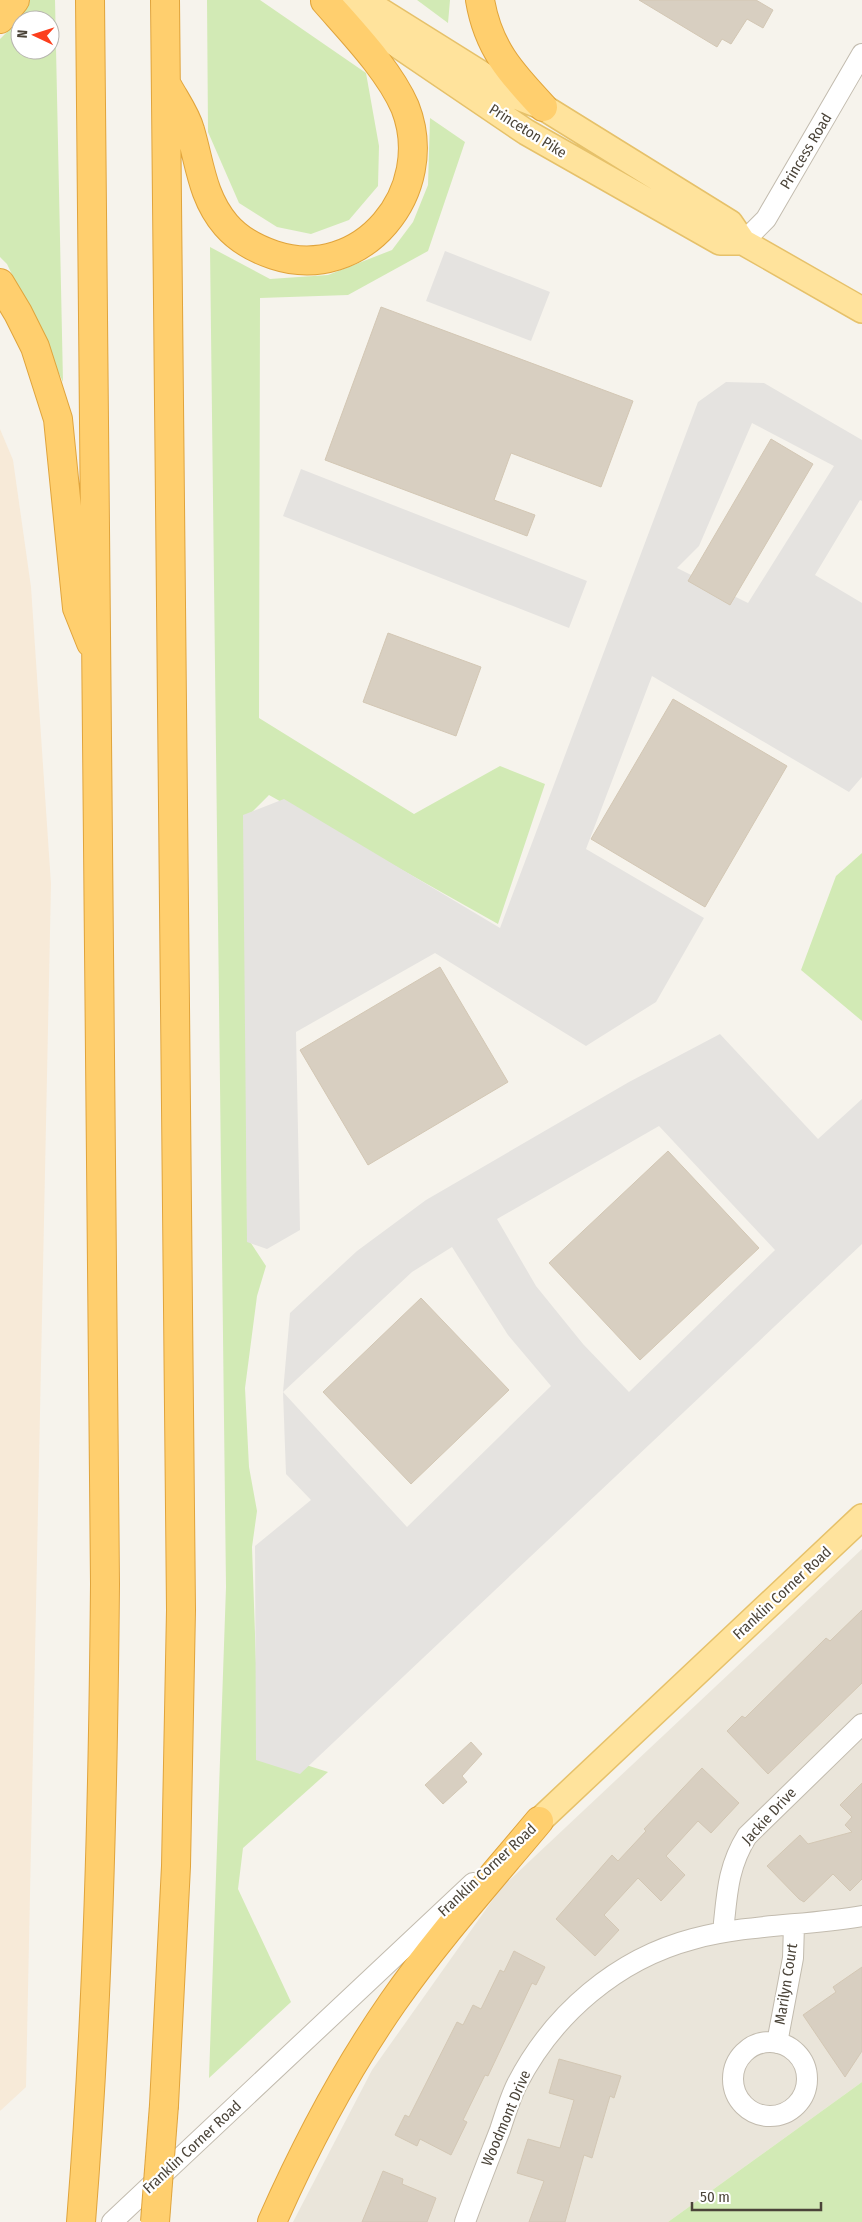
<svg xmlns="http://www.w3.org/2000/svg" width="862" height="2222" viewBox="0 0 862 2222" font-family="'Fira Sans Condensed',sans-serif">
<style>
.residential{fill:#eae5da}
.commercial{fill:#f7ead8}
.green{fill:#d2eab5;fill-rule:evenodd}
.parking{fill:#e5e3e0;fill-rule:evenodd}
.building{fill:#d8cfc1;stroke:#d3c7b4}
.lines{fill:none;stroke-linecap:round;stroke-linejoin:round}
.minor-casing{stroke:#c2bbae;stroke-width:22}
.major-casing{stroke:#e6c16a;stroke-width:28}
.highway-casing{stroke:#e0a43c;stroke-width:30}
.minor{stroke:#fff;stroke-width:20}
.major{stroke:#ffe39c;stroke-width:25}
.highway{stroke:#ffcf6e;stroke-width:28}
.highway-bridge-casing{stroke:#e0a43c;stroke-width:30;stroke-linecap:butt}
.highway-bridge{stroke:#ffcf6e;stroke-width:28}
.labels{text-anchor:middle;dominant-baseline:central;stroke-width:4.5;stroke-linejoin:round;paint-order:stroke}
.street-label{font-size:15px;fill:#4b4439;stroke:#fff}
</style>
<rect width="100%" height="100%" fill="#f6f3ec"/>
<path class="residential" d="M862 1549V2082L668 2222H293L372 2070 501 1888Z"/>
<path class="commercial" d="M0 429 13 460 31 587 51 884 26 2087 0 2111Z"/>
<path class="green" d="M30 0H55L63 382 7 264 0 257V39L15 24ZM20 20H50V50H20Z
M207 0H260L366 73 379 146 378 186 349 220 311 234 277 227 239 203 208 132Z
M417 0H450L448 23Z
M430 118 465 142 428 251 348 295 260 298 259 718 414 814 500 766 545 784 498 924 269 795 246 818 247 1237 266 1266 257 1296 245 1388 249 1467 257 1511 252 1547 259 1750 328 1772 243 1848 238 1889 291 2002 209 2078 226 1587 210 247 270 279 328 275 392 250 413 222 428 185Z
M862 853V1021L801 970 836 876Z
M862 2082V2222H668Z"/>
<path class="parking" d="M445 251 550 292 531 341 426 301Z
M726 382 764 383 862 440V501L860 500 815 575 862 603V777L849 792 652 676 586 849 704 918 656 1002 586 1046 435 953 296 1032 300 1230 267 1249 247 1242 243 815 284 799 500 928 698 402ZM752 423 834 466 748 603 677 568 699 546Z
M301 469 587 581 569 628 283 516Z
M720 1034 818 1139 862 1099V1244L300 1774 256 1760 255 1546 311 1500 286 1474 283 1392 290 1313 357 1251 426 1200 629 1082ZM659 1126 775 1250 629 1392 583 1344 536 1286 497 1219ZM452 1247 508 1335 551 1386 407 1527 283 1392 412 1272Z"/>
<path class="building" d="M639 0H756L773 10 763 28 747 19 731 44 722 39 717 47Z
M381 307 633 401 601 487 511 453 494 500 535 515 527 536 325 460Z
M771 439 813 464 730 605 688 581Z
M388 633 481 667 456 736 363 702Z
M673 699 787 766 705 907 591 839Z
M440 967 508 1082 368 1165 300 1050Z
M668 1151 759 1248 640 1360 549 1263Z
M421 1298 509 1390 411 1484 323 1392Z
M862 1610V1683L768 1774 727 1731 742 1716 745 1718 826 1638 830 1641Z
M471 1742 482 1754 462 1776 467 1782 443 1804 425 1785Z
M702 1768 739 1803 711 1833 698 1821 666 1856 685 1875 661 1901 638 1878 604 1915 619 1930 595 1956 556 1919 612 1855 618 1861 646 1831 644 1829Z
M862 1783V1879L850 1891 833 1874 804 1902 799 1899 767 1866 800 1835 808 1844 852 1832 845 1825 852 1817 840 1805Z
M514 1951 545 1967 536 1985 532 1983 488 2076 485 2075 463 2120 467 2122 451 2155 420 2139 417 2146 395 2135 405 2115 409 2117 457 2022 463 2025 473 2005 481 2009 500 1970 504 1972Z
M862 1967V2051L845 2077 803 2015 836 1992 833 1987Z
M559 2059 621 2076 614 2098 610 2096 592 2158 584 2155 565 2222H529L544 2181 517 2173 528 2139 560 2148 574 2100 549 2093Z
M383 2171 403 2179 402 2184 436 2198 427 2222H362Z"/>
<g class="lines">
<defs>
<path id="minor" d="M743 242 766 219 862 54
M723 1932C727 1896 727 1868 747 1836L862 1724
M733 2079a37 37 0 1 1 74 0a37 37 0 1 1-74 0Z
M777 2043 793 1958 794 1925
M112 2222 473 1883
M465 2222C476 2191 488 2161 500 2130 505 2115 510 2098 517 2084 553 2014 617 1959 693 1939 748 1924 806 1926 862 1916"/>
<path id="major" d="M363 0 518 97 543 107 730 223 743 242 862 310
M328 3 352 14 526 132 720 242H743
M539 1821 862 1517"/>
<path id="highway" d="M480 0C488 48 511 73 543 107
M0 19 15 0
M168 87C175 100 186 115 190 130 200 164 202 197 226 225 238 239 256 249 274 255 362 284 438 191 405 107 389 70 352 32 325 1
M0 283 18 313 35 347 58 419 77 608 91 643
M164 2105 176 1866 181 1610 165 0
M81 2222C98 2010 103 1797 105 1584L90 0
M272 2222C306 2145 345 2071 393 2002 437 1939 489 1881 539 1821"/>
</defs>
<use href="#minor" class="minor-casing"/>
<use href="#major" class="major-casing"/>
<use href="#highway" class="highway-casing"/>
<use href="#minor" class="minor"/>
<use href="#major" class="major"/>
<use href="#highway" class="highway"/>
<defs>
<path id="highway-bridge" d="M155 2222 164 2105"/>
</defs>
<use href="#highway-bridge" class="highway-bridge-casing"/>
<use href="#highway-bridge" class="highway-bridge"/>
</g>
<g class="labels">
<g class="street-label">
<text transform="translate(528 131) rotate(32)">Princeton Pike</text>
<text transform="translate(806 151) rotate(-59)">Princess Road</text>
<text transform="translate(782 1593) rotate(-43)">Franklin Corner Road</text>
<text transform="translate(769 1816) rotate(-47)">Jackie Drive</text>
<text transform="translate(487 1870) rotate(-43)">Franklin Corner Road</text>
<text transform="translate(786 1984) rotate(-81)">Marilyn Court</text>
<text transform="translate(506 2118) rotate(-67)">Woodmont Drive</text>
<text transform="translate(192 2147) rotate(-43)">Franklin Corner Road</text>
</g>
</g>
<g transform="translate(35 35) rotate(274)"><circle r="24" fill="#ffffff" stroke="#b7b4b0"/>
<path d="M0-4L9 19L0 12L-9 19Z" fill="#fc3f1d"/>
<text y="-8" font-size="14" font-weight="bold" text-anchor="middle" fill="#4b4439">N</text>
</g>
<path d="M692 2202v8h129v-8" fill="none" stroke="#4b4439" stroke-width="2.5"/>
<text x="700" y="2202" font-size="15" fill="#4b4439" stroke="#ffffff" stroke-width="4" paint-order="stroke">50 m</text>
</svg>
